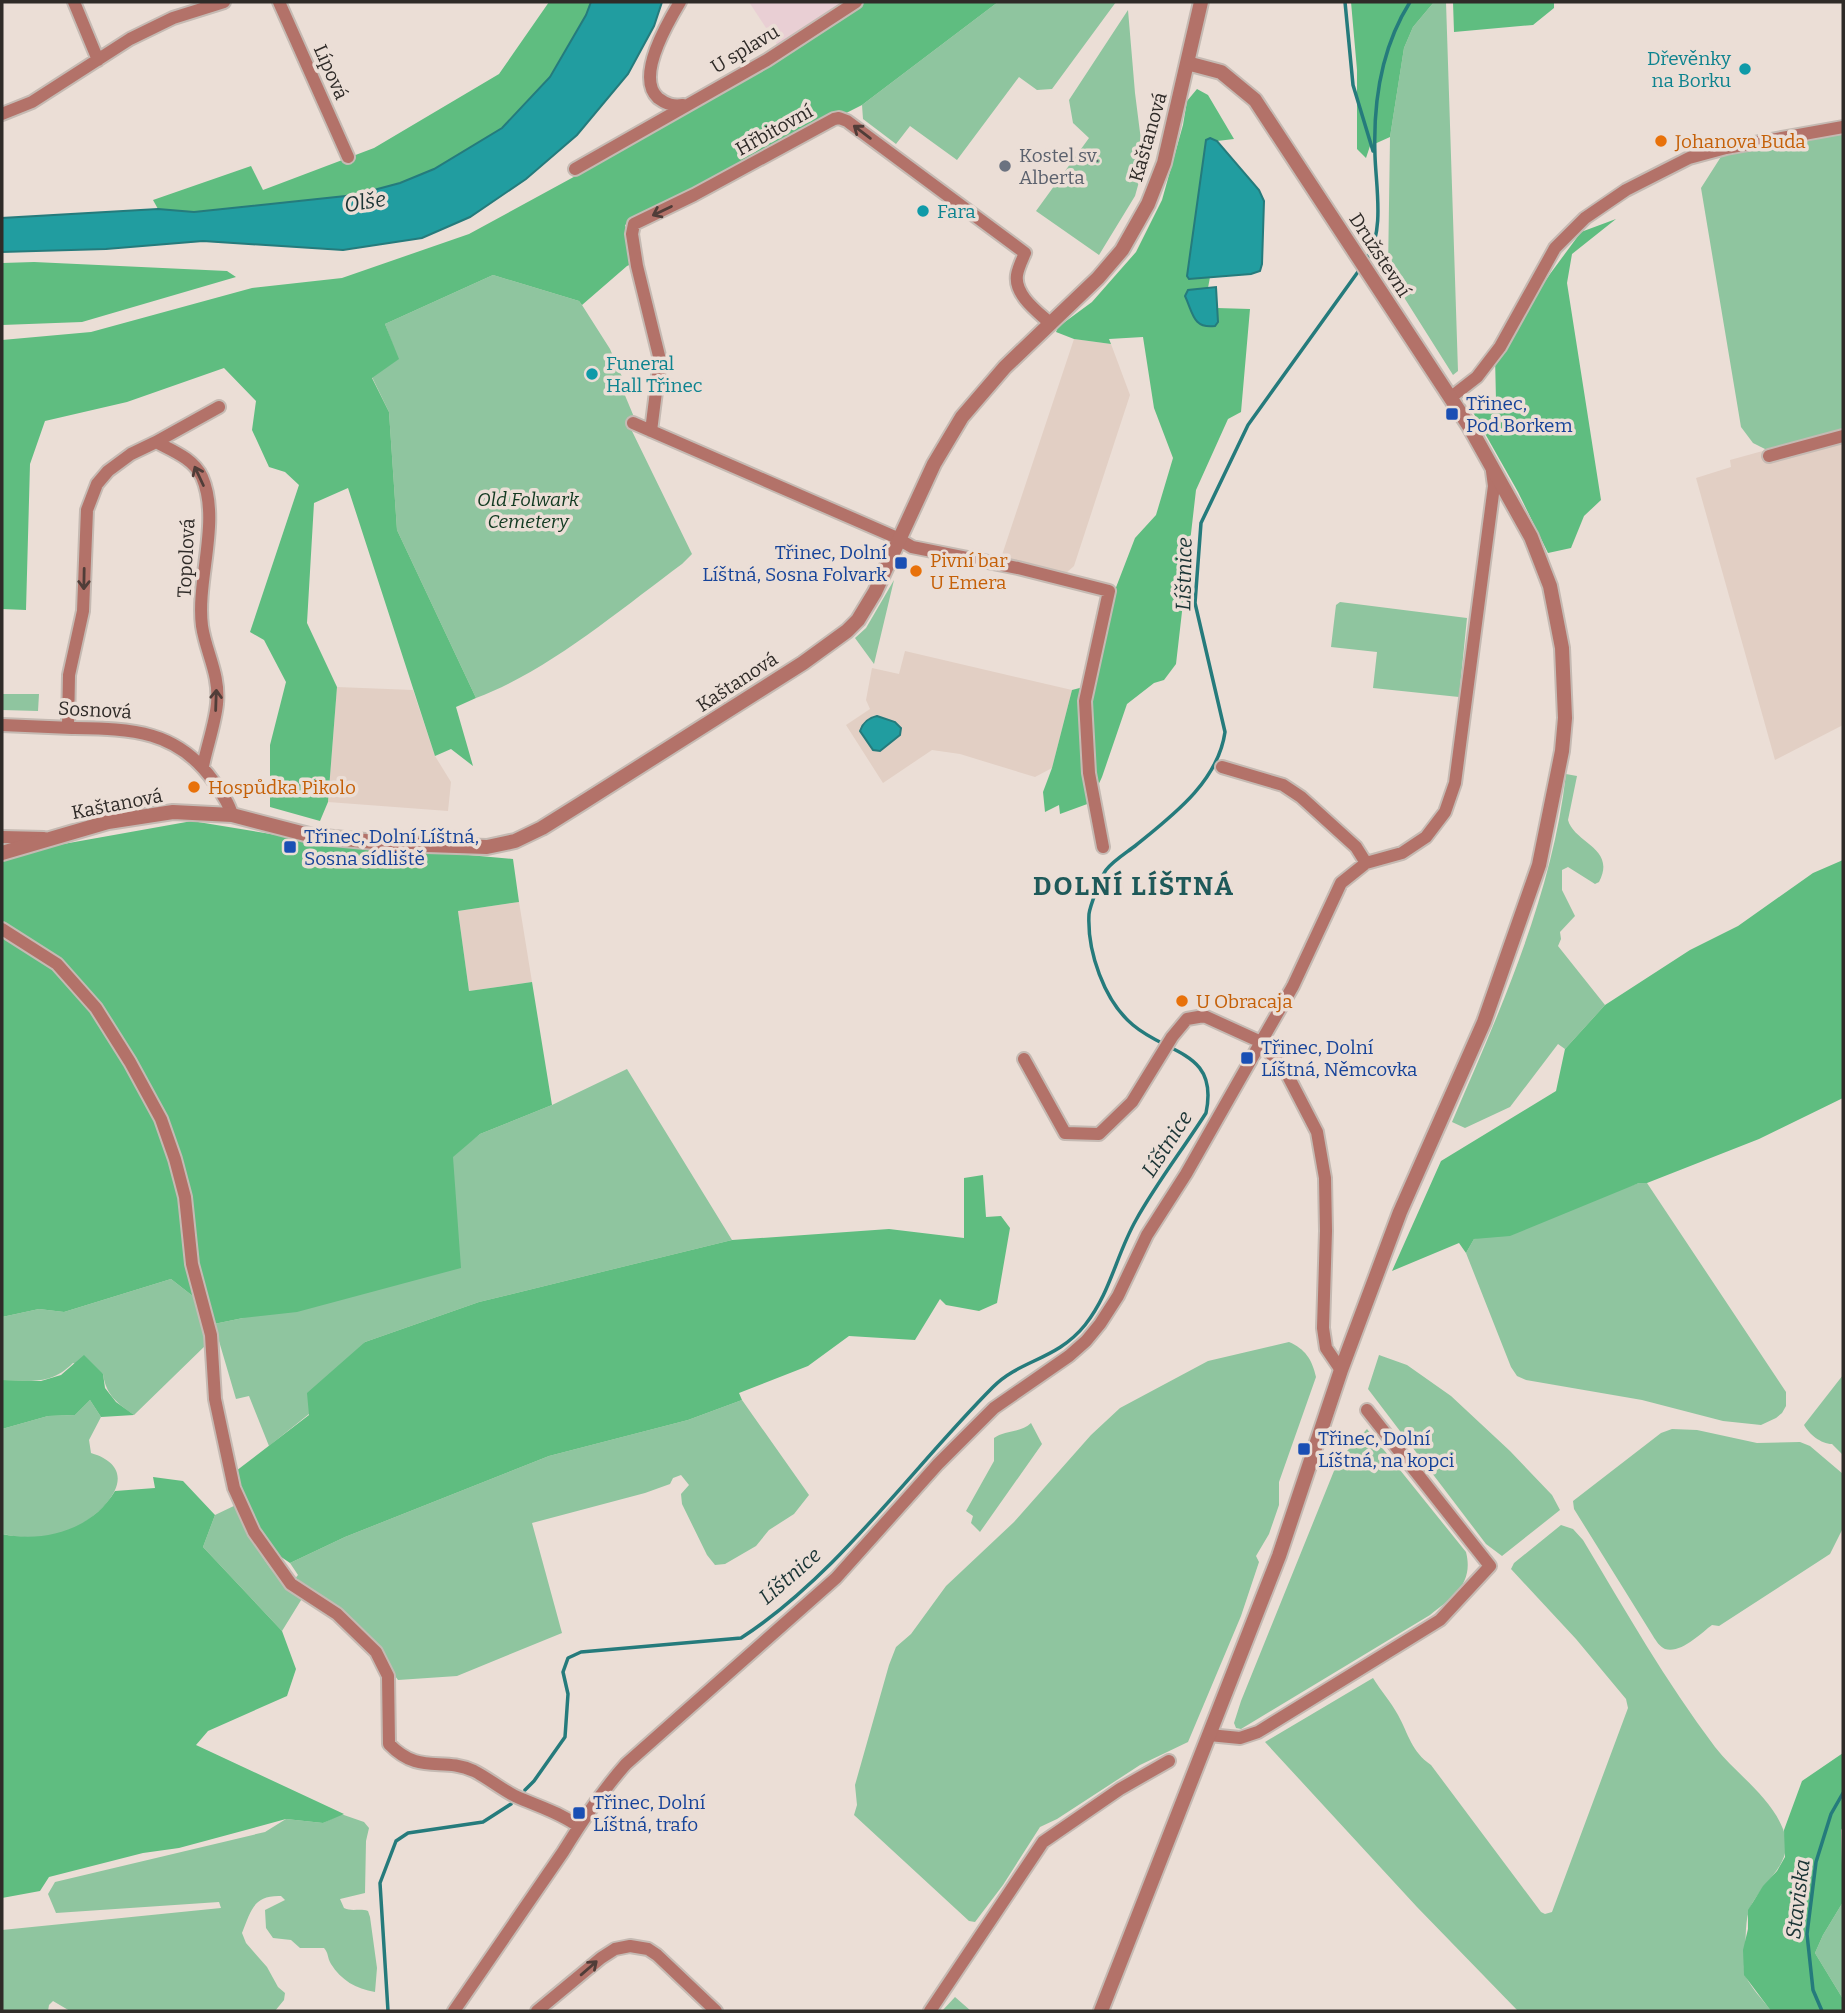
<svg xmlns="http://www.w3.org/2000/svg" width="1845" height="2013" viewBox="0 0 1845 2013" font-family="Bitter,serif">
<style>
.built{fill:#e2cfc4}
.education{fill:#e9cfd4}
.green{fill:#8fc59f}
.forest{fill:#5fbd80}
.water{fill:#219da0;stroke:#257b7c;stroke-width:2}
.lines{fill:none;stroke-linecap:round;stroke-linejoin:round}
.stream{stroke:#257b7c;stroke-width:3.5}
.minor-casing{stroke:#c5bab3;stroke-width:16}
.tertiary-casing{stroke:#c5bab3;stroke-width:18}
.minor{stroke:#b37269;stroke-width:12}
.tertiary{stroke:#b37269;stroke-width:14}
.oneway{stroke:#503d38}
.culture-dot{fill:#0f9aa8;stroke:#ebded6;stroke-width:2.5}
.food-dot{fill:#e8710a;stroke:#ebded6;stroke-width:2.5}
.worship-dot{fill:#6b7280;stroke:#ebded6;stroke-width:2.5}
.transit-dot{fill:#1a4fb4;stroke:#ebded6;stroke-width:2.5}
.labels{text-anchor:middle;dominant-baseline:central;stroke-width:7;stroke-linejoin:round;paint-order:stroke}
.street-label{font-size:19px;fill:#2f2b28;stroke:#ebded6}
.culture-label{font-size:19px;fill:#0d838f;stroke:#ebded6;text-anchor:start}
.food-label{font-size:19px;fill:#c56008;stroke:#ebded6;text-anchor:start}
.worship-label{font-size:19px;fill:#5b616d;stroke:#ebded6;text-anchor:start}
.transit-label{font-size:19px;fill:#164399;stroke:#ebded6;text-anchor:start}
.park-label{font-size:19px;font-style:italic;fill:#113920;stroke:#ebded6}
.water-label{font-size:21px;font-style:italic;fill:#1b3435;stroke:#ebded6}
.district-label{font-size:26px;font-weight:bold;letter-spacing:2px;fill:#1e5959;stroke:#ebded6}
</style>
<rect width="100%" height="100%" fill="#ebded6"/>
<path class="built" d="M1074 339 1111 344 1130 395 1074 566 1065 574 1001 558Z
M1843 429V725L1775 760 1696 478 1731 467 1730 460Z
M905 651 1072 690 1052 768 1035 777 960 754 932 750 883 783 846 725 870 709 866 700 872 668 899 674Z
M337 687 413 690 435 756 451 782 448 811 328 802Z
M519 902 532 982 469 991 458 911Z"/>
<path class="education" d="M749 2H845L778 46Z"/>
<path class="green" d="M998 2H1116L1052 89 1037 90 1019 77 957 160 910 126 896 144 863 119 862 105Z
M1434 2H1446L1458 371 1453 375 1388 272 1390 137 1404 48 1413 27Z
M1128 10 1135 93 1144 164 1135 196 1099 255 1036 211 1089 138 1073 123 1069 100Z
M1843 133V429L1767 450 1753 443 1741 427 1701 188 1724 152Z
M493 275 579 301 582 305 610 349 623 379 619 381 634 417 631 429 692 554 682 564C621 609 547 672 476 698L397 530 389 412 372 377 398 359 385 324Z
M894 580 874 664 855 638 866 628Z
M1340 602 1467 618 1459 697 1373 688 1377 652 1331 647 1336 605Z
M2 694H39L38 711 2 710Z
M1566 774 1577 776 1568 820C1574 843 1617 848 1599 882L1595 884 1568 867 1562 870V890L1575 916 1560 932 1561 939 1558 946 1605 1005 1565 1049 1558 1044 1510 1107 1465 1128 1452 1122C1500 1010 1552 897 1566 774Z
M627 1069 732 1240 479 1302 365 1342 309 1414 269 1446 249 1396 236 1399 214 1324 243 1318 480 1134 552 1105Z
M1639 1183H1647L1786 1392V1406L1782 1413 1776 1418 1761 1425 1723 1421 1642 1400 1526 1380 1517 1376 1511 1367 1466 1253 1474 1239Z
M171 1279 194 1297 208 1343 134 1415C117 1403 106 1395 103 1374L73 1363C50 1386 31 1380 2 1380V1317L39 1309 64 1312Z
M1289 1342C1305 1349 1312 1359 1316 1377L1279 1482V1505L1269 1534 1256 1556 1259 1562 1241 1616 1188 1742 1140 1765 1057 1819 1040 1827 1003 1885 975 1922 969 1921 854 1815 857 1805 855 1785 889 1665 896 1647 911 1634 946 1586 1014 1522 1091 1435 1120 1408 1208 1361Z
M1379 1355 1407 1365 1451 1396 1510 1451 1552 1495 1560 1510 1502 1556 1486 1544 1368 1389Z
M1843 1375V1455L1832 1444C1821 1444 1809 1434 1804 1425Z
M90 1400 101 1417 89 1440 91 1453C151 1471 96 1523 62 1533 44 1539 21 1538 2 1534V1429L48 1416 75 1415Z
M742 1400 809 1495 794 1514 769 1530 756 1546 725 1564 715 1565 707 1555 682 1504 681 1494 689 1485 681 1475 673 1478 670 1484 645 1493 532 1523 562 1633 457 1676 398 1680 367 1638 293 1581 298 1575 290 1563 345 1537 549 1456 688 1420Z
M1031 1423 1042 1444 980 1532 971 1523 973 1516 966 1511 994 1461V1438C1004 1430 1021 1433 1031 1423Z
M1367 1429 1466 1552C1474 1584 1453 1597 1430 1615L1241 1729 1236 1728 1234 1723 1241 1701 1338 1461Z
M1672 1429 1697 1430 1757 1443 1800 1442 1810 1446 1843 1474V1528L1830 1554 1719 1626 1712 1625C1701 1633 1681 1654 1665 1649 1660 1647 1656 1641 1653 1636L1574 1509 1573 1501 1661 1433Z
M238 1504C254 1542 266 1576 303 1597L282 1631 203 1547 215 1515Z
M1561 1525 1573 1529 1583 1540C1625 1610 1666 1682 1715 1747 1736 1774 1770 1796 1783 1829 1797 1863 1761 1882 1750 1908 1745 1919 1746 1938 1745 1951 1745 1958 1742 1970 1746 1977 1752 1989 1763 2000 1771 2011H1518L1417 1907 1265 1742 1373 1678C1381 1691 1391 1702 1398 1715 1409 1735 1411 1751 1431 1765L1541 1912 1545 1914 1552 1912 1628 1708 1626 1699 1576 1639 1511 1569 1514 1563Z
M341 1814 364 1822 369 1828 366 1841 365 1893 340 1899 344 1908C352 1912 360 1908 368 1911L370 1917 377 1968 375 1992C356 1989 341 1980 331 1964 327 1957 329 1954 324 1948H300L291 1940 273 1938 266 1928 265 1910 285 1900 281 1896C253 1895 251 1911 242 1933L246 1943 267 1967 278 1987 285 1993 284 2000 275 2011H70L53 2001 49 2005 48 2011H2V1930L221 1908 219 1902 56 1913 48 1894 55 1882 265 1832 286 1819 323 1823Z
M1843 1902V1999L1815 1953 1823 1935Z
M955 1997 971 2011H942Z"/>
<path class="forest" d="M549 2H591L586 15 550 78 502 128 434 169 400 183 348 196 194 212 158 209 153 200 251 166 263 190 374 148 499 74Z
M865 2H998L862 105 625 225 636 262 627 266 582 305 579 301 493 275 385 324 399 359 372 378 389 412 397 530 476 698 456 707 473 766 451 749 435 756 348 488 314 503 307 623 337 687 328 802 320 821 270 807V745L286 682 264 640 250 632 299 485 285 472 269 467 252 430 256 401 224 368 127 402 45 421 30 464 26 610 2 609V340L91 332 252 288 342 278 469 234 581 173 834 23Z
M1351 2H1434L1413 27 1404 48 1390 137 1370 146 1366 158 1357 149V70Z
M1453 2H1554V8L1533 25 1454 32Z
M1197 89 1208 95 1234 139 1217 141 1210 138 1206 140 1190 279 1210 277 1208 288 1188 290 1218 322 1217 308 1250 309 1241 412 1228 419 1196 490 1176 664 1164 680 1154 683 1127 704 1102 777 1090 803 1060 814 1059 805 1045 812 1043 792 1052 768 1072 690 1091 685 1115 590 1135 538 1156 515 1173 458 1154 408 1143 337 1109 339 1111 344 1074 339 1056 332 1058 327 1092 302 1136 252 1162 200 1183 125 1187 101Z
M1616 219 1572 254 1567 283 1601 500 1584 516 1571 548 1548 553 1518 492 1470 407 1496 401 1495 356 1550 274 1581 232Z
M34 262 227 271 236 277 82 322 2 325V263Z
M192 821 313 841 513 859 519 902 458 911 469 991 532 982 552 1105 480 1134 453 1157 461 1268 297 1312 243 1318 214 1324 204 1300 194 1297 171 1279 64 1312 39 1309 2 1317V855Z
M1843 860V1098L1759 1139 1647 1183H1639L1510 1236 1474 1239 1466 1253 1459 1243 1392 1271 1441 1161 1556 1091 1565 1049 1605 1005 1690 950 1738 926 1813 873Z
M983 1175 986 1217 1001 1216 1010 1228 997 1303 979 1311 946 1305 940 1299 915 1340 849 1336 808 1366 739 1393 742 1400 688 1420 549 1456 345 1537 290 1563 268 1548 244 1502 236 1471 309 1415 307 1393 365 1342 479 1302 732 1240 889 1229 964 1238V1178Z
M84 1355 103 1374 105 1388 116 1402 134 1415 101 1417 90 1400 75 1415 48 1416 2 1429V1380L41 1381 61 1375Z
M153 1477 183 1481 215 1515 203 1547 282 1631 296 1669 287 1696 208 1731 196 1745 344 1814 323 1823 286 1819 179 1848 143 1853 49 1877 40 1891 2 1898V1534C44 1543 92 1530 115 1491L155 1488Z
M1843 1753V1827L1841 1830 1843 1902 1823 1935 1815 1953 1843 1999V2011H1771L1744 1975 1743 1950 1748 1929V1910L1763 1886 1777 1871 1785 1857 1784 1830 1802 1781Z"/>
<path class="water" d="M591 2H662L654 26 628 74 577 135 526 179 470 217 422 238 343 250 203 241 106 249 2 252V218L158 209 194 212 355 195 400 183 434 169 502 128 550 77 586 15Z
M1210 138 1217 141 1259 190 1264 201 1262 264 1260 271 1251 274 1189 279 1187 276 1206 140Z
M1216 287 1218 322 1215 326C1193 329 1193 313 1185 296L1188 290Z
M877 716 895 722 901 728 900 735 880 751 873 750 860 731C863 722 868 718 877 716Z"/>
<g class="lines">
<path class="stream" d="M1345 2 1353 85 1373 151
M1366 260C1385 233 1376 187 1375 156 1373 102 1381 48 1410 2
M525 1790 534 1781 565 1737 568 1694 563 1672 568 1658 581 1652 741 1638C837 1576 912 1468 993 1387 1019 1360 1057 1360 1085 1325 1111 1292 1116 1255 1136 1220 1156 1184 1183 1149 1206 1113 1219 1051 1168 1055 1133 1025 1104 1001 1087 951 1089 914 1090 906 1101 877 1106 870 1113 861 1126 853 1135 846 1172 816 1218 782 1225 732L1195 603 1201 523 1248 425 1360 269
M388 2011 380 1883 396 1841 408 1833 483 1822 511 1804
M1822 2011 1813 1990 1807 1934 1816 1862 1831 1814 1843 1793"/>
<defs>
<path id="minor" d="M74 2 98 60
M279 2 348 157
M680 2C668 22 635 77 658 98 666 104 673 107 683 105
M2 114 32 102 130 39 173 18 224 2
M575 169 767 60 856 2
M1450 398 1477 377 1500 347 1555 248 1585 218 1626 190 1689 158 1726 148 1843 127
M633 423 895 537 912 547 1018 568 1109 591 1085 701 1089 773 1103 847
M651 431 660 360 637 266 632 234 634 224 694 195 834 119 839 118 847 121 1025 253C1022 260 1018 268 1017 275 1014 295 1038 312 1051 324
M156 442 219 407
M1769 456 1843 436
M2 725C25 726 48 727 72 728 130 729 177 729 214 782 221 792 229 803 232 815
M68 728 69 675 83 611 87 510 97 484 108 471 131 454 156 442C173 451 194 459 202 477 221 521 196 580 202 626 206 653 220 674 217 704 215 724 207 746 203 766
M1222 767 1283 785 1301 797 1356 847 1366 863
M2 837 44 838
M2 929 57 964 96 1008 130 1062 161 1119 175 1159 185 1197 192 1264 211 1335 215 1399 234 1488 254 1532 291 1584 337 1614 376 1652 388 1676 389 1744C420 1776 442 1756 474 1771 488 1778 501 1789 515 1796 537 1806 559 1812 578 1826
M1024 1059 1065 1133 1099 1134 1132 1102 1172 1037 1187 1019 1204 1016 1261 1042 1293 986 1341 883 1366 863 1402 853 1426 837 1445 812 1455 783 1494 486 1492 471
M1209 1735 1240 1738 1258 1732 1440 1620 1490 1566 1367 1410
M454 2011 563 1852C582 1821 602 1791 626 1764L836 1578 938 1464 994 1408 1069 1356 1086 1341 1100 1324 1118 1296 1147 1235 1186 1174 1261 1042 1286 1072 1317 1132 1325 1178 1326 1231 1323 1328 1326 1348 1341 1370
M537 2011 601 1958 615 1949 630 1946 648 1949 657 1955 716 2011
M930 2011 1043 1842 1120 1789 1169 1761"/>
<path id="tertiary" d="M2 853 108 822 173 812 232 815 313 836 396 844 487 847 515 841 542 828 582 803 803 663 847 631 858 620 875 592 934 464 962 417 1005 367 1098 278 1122 250 1148 204 1164 163 1201 2
M1101 2011 1279 1556 1341 1370 1400 1212 1484 1022 1539 865 1562 751 1565 718 1562 648 1550 586 1531 537 1469 426 1255 100 1221 72 1187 63"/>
</defs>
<use href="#minor" class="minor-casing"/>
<use href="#tertiary" class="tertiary-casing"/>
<use href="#minor" class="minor"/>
<use href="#tertiary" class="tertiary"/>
</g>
<defs><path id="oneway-shaft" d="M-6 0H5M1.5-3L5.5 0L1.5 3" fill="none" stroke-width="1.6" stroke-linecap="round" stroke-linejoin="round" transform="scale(1.75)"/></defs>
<g class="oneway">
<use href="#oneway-shaft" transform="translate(862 132) rotate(-143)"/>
<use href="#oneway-shaft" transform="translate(662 211) rotate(154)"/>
<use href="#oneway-shaft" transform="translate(199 476) rotate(-115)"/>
<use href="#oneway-shaft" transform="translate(84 579) rotate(91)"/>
<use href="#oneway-shaft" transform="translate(216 700) rotate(-88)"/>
<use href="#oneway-shaft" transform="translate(589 1968) rotate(-41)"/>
</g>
<g class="culture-dot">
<circle cx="1745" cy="69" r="7"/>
<circle cx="923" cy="211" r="7"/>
<circle cx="592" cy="374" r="7"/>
</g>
<g class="food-dot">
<circle cx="1661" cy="141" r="7"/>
<circle cx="916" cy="571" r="7"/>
<circle cx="194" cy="787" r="7"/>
<circle cx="1182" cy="1001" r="7"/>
</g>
<circle class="worship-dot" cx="1005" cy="166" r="7"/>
<g class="transit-dot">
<rect x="1445" y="407" width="14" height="14" rx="3.5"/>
<rect x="894" y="556" width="14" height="14" rx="3.5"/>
<rect x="283" y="840" width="14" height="14" rx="3.5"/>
<rect x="1240" y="1051" width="14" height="14" rx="3.5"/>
<rect x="1297" y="1442" width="14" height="14" rx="3.5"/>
<rect x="572" y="1806" width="14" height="14" rx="3.5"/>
</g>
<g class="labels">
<g class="street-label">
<text transform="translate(745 49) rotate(-31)">U splavu</text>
<text transform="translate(331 72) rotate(66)">Lípová</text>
<text transform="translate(774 130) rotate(-29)">Hřbitovní</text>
<text transform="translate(1148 137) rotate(-74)">Kaštanová</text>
<text transform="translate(1380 255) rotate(57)">Družstevní</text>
<text transform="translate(186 558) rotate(-87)">Topolová</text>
<text transform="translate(737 682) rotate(-33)">Kaštanová</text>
<text transform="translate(95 710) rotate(3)">Sosnová</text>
<text transform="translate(117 804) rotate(-11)">Kaštanová</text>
</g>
<g class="culture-label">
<text x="1731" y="58" text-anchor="end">Dřevěnky<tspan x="1731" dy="22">na Borku</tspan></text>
<text x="937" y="211">Fara</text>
<text x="606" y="363">Funeral<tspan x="606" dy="22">Hall Třinec</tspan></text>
</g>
<g class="food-label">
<text x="1675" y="141">Johanova Buda</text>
<text x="930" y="560">Pivní bar<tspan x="930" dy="22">U Emera</tspan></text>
<text x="208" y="787">Hospůdka Pikolo</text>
<text x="1196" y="1001">U Obracaja</text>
</g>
<g class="worship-label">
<text x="1019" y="155">Kostel sv.<tspan x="1019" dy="22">Alberta</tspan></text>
</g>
<g class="transit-label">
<text x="1466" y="403">Třinec,<tspan x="1466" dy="22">Pod Borkem</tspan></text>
<text x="887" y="552" text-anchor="end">Třinec, Dolní<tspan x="887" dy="22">Líštná, Sosna Folvark</tspan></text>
<text x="304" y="836">Třinec, Dolní Líštná,<tspan x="304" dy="22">Sosna sídliště</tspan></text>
<text x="1261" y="1047">Třinec, Dolní<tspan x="1261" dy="22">Líštná, Němcovka</tspan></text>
<text x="1318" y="1438">Třinec, Dolní<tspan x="1318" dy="22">Líštná, na kopci</tspan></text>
<text x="593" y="1802">Třinec, Dolní<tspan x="593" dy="22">Líštná, trafo</tspan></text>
</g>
<g class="park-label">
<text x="528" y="499">Old Folwark<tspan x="528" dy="22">Cemetery</tspan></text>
</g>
<g class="water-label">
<text transform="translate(365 202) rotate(-9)">Olše</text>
<text transform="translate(1184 574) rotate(-89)">Líštnice</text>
<text transform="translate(1167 1144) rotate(-57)">Líštnice</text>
<text transform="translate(790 1576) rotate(-41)">Líštnice</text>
<text transform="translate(1798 1899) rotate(-83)">Staviska</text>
</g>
<g class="district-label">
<text x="1134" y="886">DOLNÍ LÍŠTNÁ</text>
</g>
</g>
<rect width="1845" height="2013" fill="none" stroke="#2f2b28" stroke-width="7"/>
</svg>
